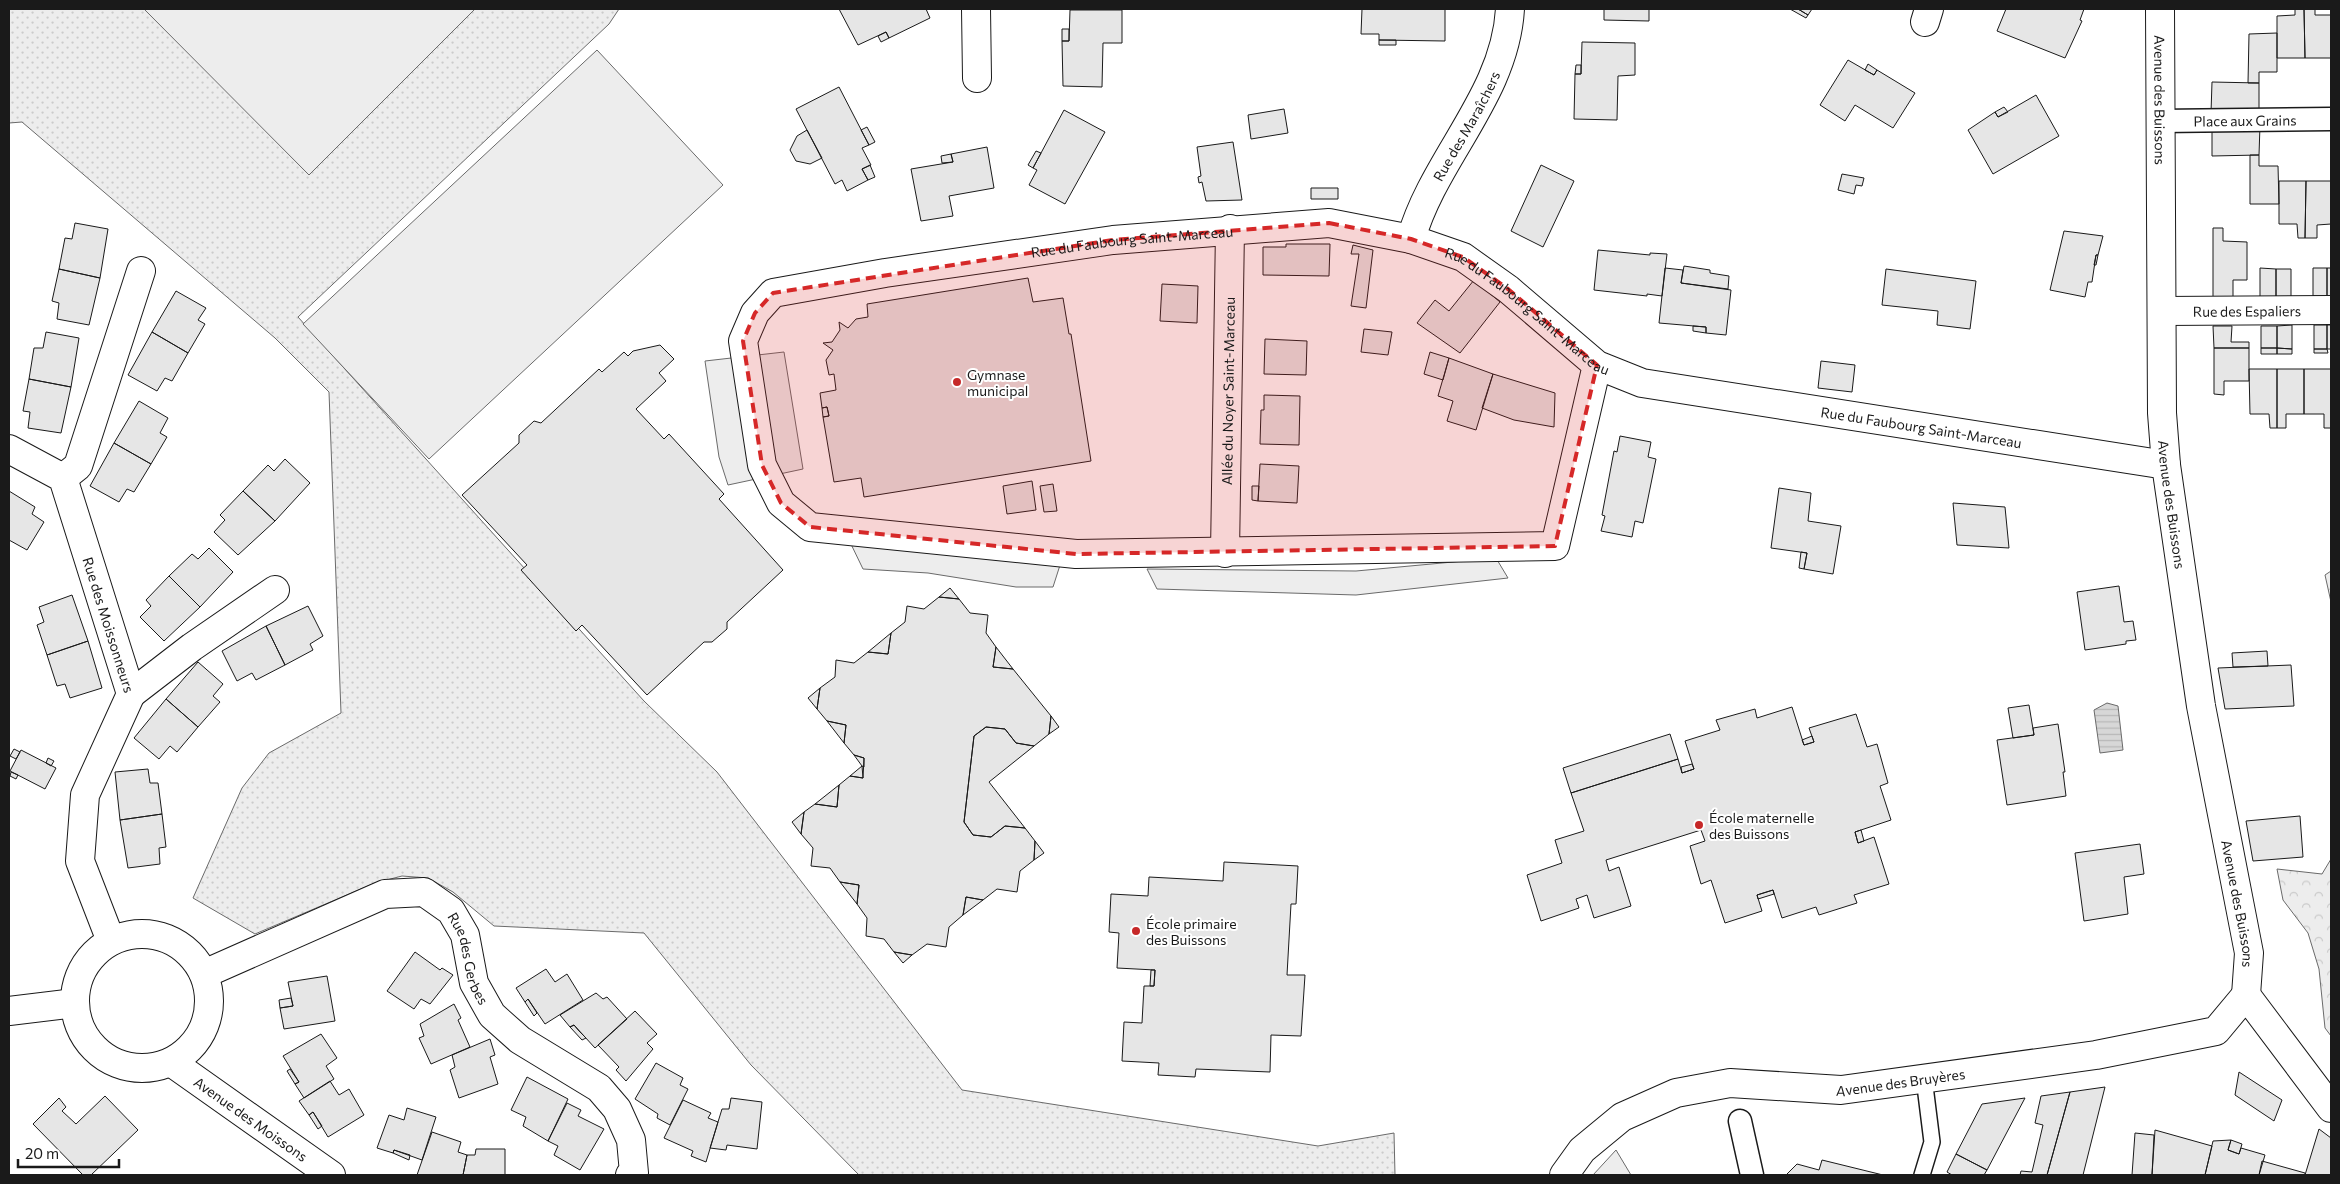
<svg xmlns="http://www.w3.org/2000/svg" width="2340" height="1184" viewBox="0 0 2340 1184" font-family="Commissioner,sans-serif">
<style>
.grass{fill:url(#grass-dots);stroke:#6a6a6a}
.forest{fill:url(#forest-crowns);stroke:#6a6a6a}
.built{fill:#ededed;stroke:#6a6a6a}
.water{fill:url(#water-rules);stroke:#6a6a6a}
.building{fill:#e6e6e6;stroke:#1a1a1a}
.lines{fill:none;stroke-linecap:round;stroke-linejoin:round}
.service-casing{stroke:#1a1a1a;stroke-width:18}
.pedestrian-casing{stroke:#1a1a1a;stroke-width:25}
.minor-casing{stroke:#1a1a1a;stroke-width:30}
.tertiary-casing{stroke:#1a1a1a;stroke-width:30}
.service{stroke:#fff;stroke-width:15}
.pedestrian{stroke:#fff;stroke-width:22}
.minor{stroke:#fff;stroke-width:28}
.tertiary{stroke:#fff;stroke-width:28}
.marked{fill:#d62828;fill-opacity:0.2;stroke:#d62828;stroke-width:4;stroke-dasharray:10 6;stroke-linejoin:round}
.poi-dot{fill:#c62828;stroke:#fff;stroke-width:2}
.labels{text-anchor:middle;dominant-baseline:central;stroke-width:4;stroke-linejoin:round;paint-order:stroke}
.street-label{font-size:14px;fill:#1a1a1a;stroke:#fff}
.poi-label{font-size:14px;fill:#1a1a1a;stroke:#fff;text-anchor:start}
</style>
<defs>
<pattern id="grass-dots" width="8" height="8" patternUnits="userSpaceOnUse" patternTransform="scale(1.25)"><rect width="8" height="8" fill="#ededed"/><path d="M2 2h.1M6 6h.1" fill="none" stroke="#cbcbcb" stroke-width="1.8" stroke-linecap="round"/></pattern>
<pattern id="forest-crowns" width="20" height="18" patternUnits="userSpaceOnUse" patternTransform="scale(1.25)"><rect width="20" height="18" fill="#ededed"/><path d="M2 6a3 3 0 1 1 6 0M12 15a3 3 0 1 1 6 0" fill="none" stroke="#cbcbcb"/></pattern>
<pattern id="water-rules" width="6" height="5" patternUnits="userSpaceOnUse" patternTransform="scale(1.25)"><rect width="6" height="5" fill="#d7d7d7"/><path d="M0 2.5h6" fill="none" stroke="#b8b8b8"/></pattern>
</defs>
<rect width="100%" height="100%" fill="#fff"/>
<path class="grass" d="M9 9H619L609 24 298 317 644 701 717 772 962 1090 1318 1146 1394 1133 1395 1175H859L751 1065 644 933 494 926 453 892 428 878 402 876 375 883 255 934 193 898 242 788 269 753 341 713 329 392 275 338 22 122 9 123Z"/>
<path class="forest" d="M2331 571V602L2325 575Z
M2331 859V1036L2325 1028 2319 969 2308 933 2283 900 2277 869 2322 874Z"/>
<path class="built" d="M144 9H475L309 175Z
M597 50 723 185 429 459 303 324Z
M784 352 803 469 728 485 719 457 705 361Z
M849 540 1061 562 1053 587H1016L928 573 863 569Z
M1496 558 1508 578 1356 595 1157 589 1147 569 1356 571Z
M1616 1150 1631 1175H1593Z"/>
<path class="water" d="M2107 703 2118 706 2123 750 2100 753 2094 710Z"/>
<path class="building" d="M839 9H926L930 18 889 38 886 32 858 45Z
M1362 9H1445V41L1379 40V34H1361Z
M1604 9H1649V21L1604 20Z
M1790 9H1798L1808 15 1806 18Z
M1798 9H1812L1808 15Z
M2006 9H2084L2080 20 2082 21 2065 58 1997 31Z
M2295 9H2304L2305 58H2277V16L2295 15Z
M2304 9H2315V15H2331V58H2305Z
M1070 10H1122V43H1103L1102 87 1063 86 1062 41H1069Z
M1062 29H1069V41H1062Z
M886 32 889 38 881 42 878 36Z
M2277 33V72H2259V83H2248L2249 34Z
M1379 40H1396V45H1379Z
M1582 42 1635 43V75L1618 76 1617 120 1574 119 1575 74H1581Z
M1848 60 1874 75 1877 70 1915 93 1893 128 1855 105 1845 121 1820 105Z
M1868 64 1877 70 1874 75 1865 70Z
M1576 65H1581V74H1575Z
M2212 82 2259 83V114L2211 113Z
M839 87 869 145 862 148 871 165 862 169 868 180 847 191 842 180 835 184 796 109Z
M2036 95 2059 136 1993 174 1968 130 1995 112 1998 117Z
M2004 107 2008 112 1998 117 1995 112Z
M1284 109 1288 133 1251 139 1248 115Z
M1064 110 1105 132 1065 204 1029 185 1037 170 1033 168Z
M2212 125H2260L2259 155 2212 156Z
M867 127 875 142 869 145 861 130Z
M807 130 822 158 810 164 796 161 790 150 797 136Z
M1233 142 1242 200 1206 201 1202 182 1199 183 1198 177 1201 176 1197 147Z
M987 147 994 188 949 196 953 216 921 221 911 169 953 162 951 154Z
M1036 151 1041 153 1033 168 1028 165Z
M951 154 953 162 942 163 941 156Z
M2250 155H2259V166H2278L2279 204H2250Z
M870 165 875 177 868 180 862 169Z
M1541 165 1574 181 1543 247 1511 231Z
M1842 174 1864 178 1862 186 1856 185 1854 194 1838 190Z
M2279 181H2306L2305 238H2298L2297 224H2279Z
M2306 181H2331V224L2317 225V238H2305Z
M1311 188H1338V199H1311Z
M75 223 108 229 100 278 59 269 65 238 72 239Z
M2213 228H2223V241L2247 242V280H2233V297H2213Z
M2064 231 2103 236 2098 255H2096L2092 282H2088L2085 297 2050 290Z
M1286 244H1330L1329 276 1263 275V247H1286Z
M1353 245 1373 250 1366 308 1351 306 1359 254H1351Z
M1598 250 1650 255V253L1667 254 1662 296 1647 294V296L1594 290Z
M2096 255H2098L2096 265H2094Z
M1684 266 1710 270V273L1729 276 1728 289 1681 283Z
M1665 268 1683 270 1681 283 1731 290 1726 335 1706 333V327L1659 323Z
M2260 268 2276 269V297H2260Z
M2313 268H2327V296H2313Z
M2327 268H2331V296H2327Z
M59 269 100 278 89 325 57 319 59 303 52 301Z
M1886 269 1976 281 1970 329 1937 325 1938 311 1882 305Z
M2276 269H2291V297H2276Z
M1028 278 1033 302 1063 298 1069 334H1071L1091 461 864 497 861 478 834 482 823 417 829 416 827 407 822 408 820 393 836 390 834 374 829 375 826 360 833 350 823 343 832 342 840 330 839 322 848 328 856 319 868 317 867 304Z
M1474 280 1500 302 1460 353 1417 323 1435 300 1449 311Z
M1162 284 1198 286 1197 323 1160 321Z
M176 291 206 308 198 320 205 324 188 353 152 332Z
M2292 325V349L2277 348V326Z
M2314 325H2327V349H2314Z
M2327 325H2331V349H2327Z
M1693 326 1706 327V333L1693 331Z
M2213 326H2232L2231 342H2249V348H2214Z
M2261 326H2277V348H2261Z
M1364 329 1392 332 1388 355 1361 352Z
M46 332 79 338 71 387 29 379 34 348H43Z
M152 332 188 353 172 381 165 378 157 391 128 375Z
M1265 339 1307 341 1306 375 1264 374Z
M660 345 674 359 659 373 666 381 636 409 664 439 669 434 724 494 719 499 783 570 727 622V629L712 642H704L647 695 582 625 576 631 521 570 527 565 462 495 519 443V435L534 421 541 423 599 369 602 372 624 352 628 356 633 351Z
M2214 348H2249V381H2224V395L2214 394Z
M2261 348H2277V354H2261Z
M2277 348 2292 349V354H2277Z
M2314 349H2327L2328 353H2314Z
M1430 352 1449 358 1443 380 1424 374Z
M1449 358 1493 374 1476 430 1447 421 1453 401 1438 396Z
M1821 361 1855 365 1852 392 1818 388Z
M2249 369H2277V428H2270L2269 414H2250Z
M2277 369H2304V414H2286V428H2277Z
M2304 369H2331V428H2324V414H2304Z
M1493 374 1555 393 1554 427 1514 420 1482 408Z
M29 379 71 387 61 433 28 428 30 412 23 411Z
M1264 395 1300 396 1299 445 1260 444 1261 410H1264Z
M139 401 168 418 160 433 167 437 151 464 114 443Z
M827 407 829 416 823 417 822 408Z
M1620 436 1651 442 1648 457 1656 459 1643 523 1635 521 1632 537 1601 531 1605 516 1602 515 1614 451 1617 452Z
M114 443 151 464 134 492 127 489 119 502 90 486Z
M285 459 310 483 275 521 243 491 268 465 274 471Z
M1260 464 1299 466 1297 503 1258 501Z
M1032 481 1036 510 1007 514 1003 486Z
M1053 484 1057 511 1044 512 1040 486Z
M1252 486H1259L1258 501 1252 500Z
M1779 488 1811 493 1808 521 1841 526 1833 574 1804 569 1807 553 1771 548Z
M9 491 35 507 32 514 44 522 27 550 9 540Z
M243 491 275 521 238 555 214 532 225 520 220 515Z
M1953 503 2005 507 2009 548 1957 545Z
M209 548 233 572 200 607 169 576 192 554 198 559Z
M1801 552 1807 553 1804 569 1799 568Z
M169 576 200 607 164 641 140 617 151 606 146 600Z
M2119 586 2124 622 2133 621 2136 640 2126 641V644L2085 650 2077 592Z
M950 588 959 599 939 597Z
M72 595 88 641 47 655 37 625 44 622 39 607Z
M939 597 959 599 970 613 988 615 986 633 996 647 993 667 1013 669 1051 716 1049 734 1034 746 1016 743 1005 729 986 727 974 736 964 822 973 835 991 837 1005 826 1025 828 1035 841 1034 860 1020 871 1017 892 997 889 983 900 966 897 963 915 949 927 946 947 927 944 912 955 894 952 884 939 866 936 867 918 857 904 859 885 840 882 830 868 811 866 813 848 801 834 804 812 815 804 837 807 839 785 850 776 863 778 864 758 854 755 844 743 846 725 827 721 817 709 820 688 835 677 836 660 854 663 868 652 888 654 891 633 905 622 907 606 924 609Z
M308 606 323 636 310 644 313 650 285 665 266 626Z
M266 626 285 665 256 680 252 673 237 681 222 651Z
M891 633 888 654 868 652Z
M88 641 102 688 70 698 65 684 57 686 47 655Z
M996 647 1013 669 993 667Z
M2267 651 2268 666 2233 667 2232 653Z
M198 662 223 684 213 696 220 702 198 727 166 699Z
M2291 665 2294 706 2225 709 2218 668Z
M820 688 817 709 808 698Z
M166 699 198 727 177 752 170 746 159 759 134 738Z
M2029 705 2034 735 2013 738 2008 708Z
M1792 707 1804 745 1814 742 1809 728 1856 714 1867 747 1877 744 1888 783 1880 786 1891 820 1855 832 1858 843 1874 837 1889 884 1854 895 1857 903 1819 915 1816 907 1782 918 1773 890 1757 895 1762 911 1725 923 1711 880 1701 884 1690 846 1705 841 1701 830 1606 860 1609 871 1619 867 1631 906 1594 918 1587 895 1576 899 1579 908 1541 921 1527 875 1562 863 1555 840 1584 831 1571 793 1678 759 1682 773 1694 769 1685 741 1720 730 1716 720 1755 709 1757 718Z
M1051 716 1059 727 1049 734Z
M827 721 846 725 844 743Z
M2058 724 2065 772H2063L2066 796 2007 805 1997 740 2034 735 2033 728Z
M986 727 1005 729 1016 743 1034 746 989 782 1025 828 1005 826 991 837 973 835 964 822 974 736Z
M1670 734 1678 759 1571 793 1563 768Z
M1812 736 1814 742 1804 745 1802 740Z
M14 749 20 752 16 759 10 756Z
M21 750 56 768 45 789 10 771Z
M854 755 864 758V767L862 766Z
M48 758 54 761 51 766 46 763Z
M1692 764 1694 769 1682 773 1681 767Z
M862 766 863 778 850 776Z
M148 769 150 783H158L162 814 120 820 115 772Z
M11 772 18 775 16 779 10 776Z
M839 785 837 807 815 804Z
M804 812 801 834 792 822Z
M162 814 166 847 159 848 160 864 128 868 120 820Z
M2300 816 2303 857 2253 861 2246 821Z
M1861 830 1864 841 1858 843 1855 832Z
M1035 841 1044 853 1034 860Z
M2140 844 2144 874 2124 877 2128 914 2084 921 2075 853Z
M1224 862 1298 866 1296 904H1291L1287 975H1305L1301 1036 1271 1035 1270 1072 1196 1069 1195 1077 1158 1075 1159 1063 1122 1061 1124 1022 1142 1023 1144 986H1154L1155 970 1117 968 1119 933 1109 932 1111 894 1148 896 1149 877 1223 881Z
M840 882 859 885 857 904Z
M1773 890 1774 894 1758 899 1757 895Z
M966 897 983 900 963 915Z
M415 952 440 970 442 968 453 975 430 1004 421 999 414 1009 387 991Z
M894 952 912 955 903 963Z
M546 969 555 982 567 974 583 1000 545 1024 528 999 525 1002 516 988Z
M1151 970H1155L1154 986H1150Z
M327 976 335 1021 284 1029 280 1008 293 1006 288 982Z
M596 993 603 999 607 997 627 1019 595 1048 574 1025 570 1027 560 1015Z
M291 998 293 1006 280 1008 279 1000Z
M528 999 537 1013 534 1016 525 1002Z
M454 1004 461 1018 458 1020 470 1047 431 1064 419 1038 424 1036 420 1024Z
M635 1011 657 1034 647 1043 653 1049 626 1081 616 1070 619 1067 598 1045Z
M574 1025 579 1031 586 1038 582 1040 570 1027Z
M321 1034 337 1058 326 1066 334 1079 304 1098 295 1084 299 1082 283 1056Z
M490 1039 495 1055 490 1057 498 1084 459 1098 450 1070 455 1067 452 1055Z
M656 1063 683 1078 680 1085 688 1089 670 1125 657 1118 658 1114 635 1099Z
M290 1069 299 1082 295 1084 287 1071Z
M2239 1072 2282 1100 2274 1121 2235 1095Z
M527 1077 568 1099 548 1141 523 1126 526 1117 511 1110Z
M330 1081 339 1095 349 1089 364 1115 328 1137 313 1112 309 1115 299 1101Z
M2105 1087 2083 1175H2047L2070 1092Z
M2070 1092 2047 1175H2020L2021 1171 2032 1172 2043 1125 2035 1123 2041 1096Z
M105 1096 138 1130 91 1175H83L33 1124 59 1098 66 1107 62 1111 76 1124Z
M731 1098 762 1102 757 1149 727 1145 726 1150 710 1148 722 1109H729Z
M2025 1098 1987 1170 1956 1154 1982 1104Z
M683 1100 711 1113 708 1118 718 1122 706 1162 691 1156 693 1151 664 1138Z
M567 1103 581 1110 578 1116 604 1129 580 1170 554 1155 558 1146 548 1141Z
M407 1108 436 1117 422 1160 394 1150 393 1153 377 1148 389 1115 404 1120Z
M313 1112 322 1126 318 1129 309 1115Z
M2319 1129 2331 1138V1175H2305Z
M2155 1130 2212 1146 2205 1175H2152Z
M432 1132 461 1142 458 1152 467 1155 463 1175H417Z
M2135 1133 2154 1135 2152 1175H2132Z
M2231 1140 2242 1144 2239 1154 2228 1150Z
M2231 1140 2228 1150 2239 1154 2241 1148 2265 1155 2259 1175H2205L2213 1141Z
M476 1149H505V1175H463L467 1155H475Z
M394 1150 410 1155 409 1160 393 1153Z
M1956 1154 1987 1170 1984 1175H1952L1947 1172Z
M1822 1160 1883 1175H1786L1797 1164 1819 1170Z
M2262 1161 2305 1173V1175H2259Z"/>
<g class="lines">
<defs>
<path id="service" d="M1922 1175 1932 1142 1924 1078"/>
<g id="pedestrian">
<path id="s1" d="M2160 121 2331 119"/>
<path d="M1740 1121 1752 1175"/>
</g>
<g id="minor">
<path d="M976 9 977 78"/>
<path d="M1925 22 1929 9"/>
<path id="s2" d="M1411 239C1434 158 1505 96 1510 9"/>
<path id="s3" d="M2162 311 2331 310"/>
<path id="s4" d="M1597 365 1555 546 1076 554 810 527 781 503 762 465 743 341 755 313 773 293 885 273 1113 240 1329 223 1411 239 1463 257 1508 289 1597 365 1642 383 2166 465"/>
<path id="s5" d="M9 449 63 478 131 694 85 795 80 861 111 941"/>
<path d="M63 478 78 466 141 271"/>
<path id="s6" d="M1225 553 1230 229"/>
<path d="M131 694 192 647 275 590"/>
<circle cx="142" cy="1001" r="67"/>
<path id="s7" d="M204 974 385 894 424 892 451 911 465 935 474 983 492 1015 520 1040 599 1088 617 1109 631 1140 634 1173 630 1175"/>
<path d="M9 1011 75 1003"/>
<path id="s8" d="M171 1062 331 1175"/>
<path id="s9" d="M1564 1175 1582 1150 1622 1117 1676 1093 1730 1083 1841 1090 2096 1055 2216 1031 2246 995 2331 1108"/>
</g>
<g id="tertiary">
<path id="s10" d="M2160 9 2162 413 2166 465 2201 706 2249 953 2246 995"/>
</g>
</defs>
<use href="#service" class="service-casing"/>
<use href="#pedestrian" class="pedestrian-casing"/>
<use href="#minor" class="minor-casing"/>
<use href="#tertiary" class="tertiary-casing"/>
<use href="#service" class="service"/>
<use href="#pedestrian" class="pedestrian"/>
<use href="#minor" class="minor"/>
<use href="#tertiary" class="tertiary"/>
</g>
<path class="marked" d="M1329 223 1411 239 1463 257 1508 289 1597 365 1555 546 1076 554 810 527 781 503 762 465 743 341 755 313 773 293 1113 240Z"/>
<g class="poi-dot">
<circle cx="957" cy="382" r="5"/>
<circle cx="1699" cy="825" r="5"/>
<circle cx="1136" cy="931" r="5"/>
</g>
<g class="labels">
<g class="street-label">
<text stroke="none"><textPath href="#s10" startOffset="91">Avenue des Buissons</textPath></text>
<text stroke="none"><textPath href="#s1" startOffset="85">Place aux Grains</textPath></text>
<text stroke="none"><textPath href="#s2" startOffset="126">Rue des Maraîchers</textPath></text>
<text stroke="none"><textPath href="#s4" startOffset="1558">Rue du Faubourg Saint-Marceau</textPath></text>
<text stroke="none"><textPath href="#s4" startOffset="1978">Rue du Faubourg Saint-Marceau</textPath></text>
<text stroke="none"><textPath href="#s3" startOffset="85">Rue des Espaliers</textPath></text>
<text stroke="none"><textPath href="#s6" startOffset="162">Allée du Noyer Saint-Marceau</textPath></text>
<text stroke="none"><textPath href="#s4" startOffset="2398">Rue du Faubourg Saint-Marceau</textPath></text>
<text stroke="none"><textPath href="#s10" startOffset="496">Avenue des Buissons</textPath></text>
<text stroke="none"><textPath href="#s5" startOffset="215">Rue des Moissonneurs</textPath></text>
<text stroke="none"><textPath href="#s10" startOffset="901">Avenue des Buissons</textPath></text>
<text stroke="none"><textPath href="#s7" startOffset="321">Rue des Gerbes</textPath></text>
<text stroke="none"><textPath href="#s9" startOffset="368">Avenue des Bruyères</textPath></text>
<text stroke="none"><textPath href="#s8" startOffset="98">Avenue des Moissons</textPath></text>
</g>
<g class="poi-label">
<text x="967" y="374">Gymnase<tspan x="967" dy="16">municipal</tspan></text>
<text x="1709" y="817">École maternelle<tspan x="1709" dy="16">des Buissons</tspan></text>
<text x="1146" y="923">École primaire<tspan x="1146" dy="16">des Buissons</tspan></text>
</g>
</g>
<rect width="2340" height="1184" fill="none" stroke="#1a1a1a" stroke-width="20"/>
<path d="M18 1159v8h101v-8" fill="none" stroke="#1a1a1a" stroke-width="2.5"/>
<text x="25" y="1159" font-size="15" fill="#1a1a1a" stroke="#ffffff" stroke-width="4" paint-order="stroke">20 m</text>
</svg>
